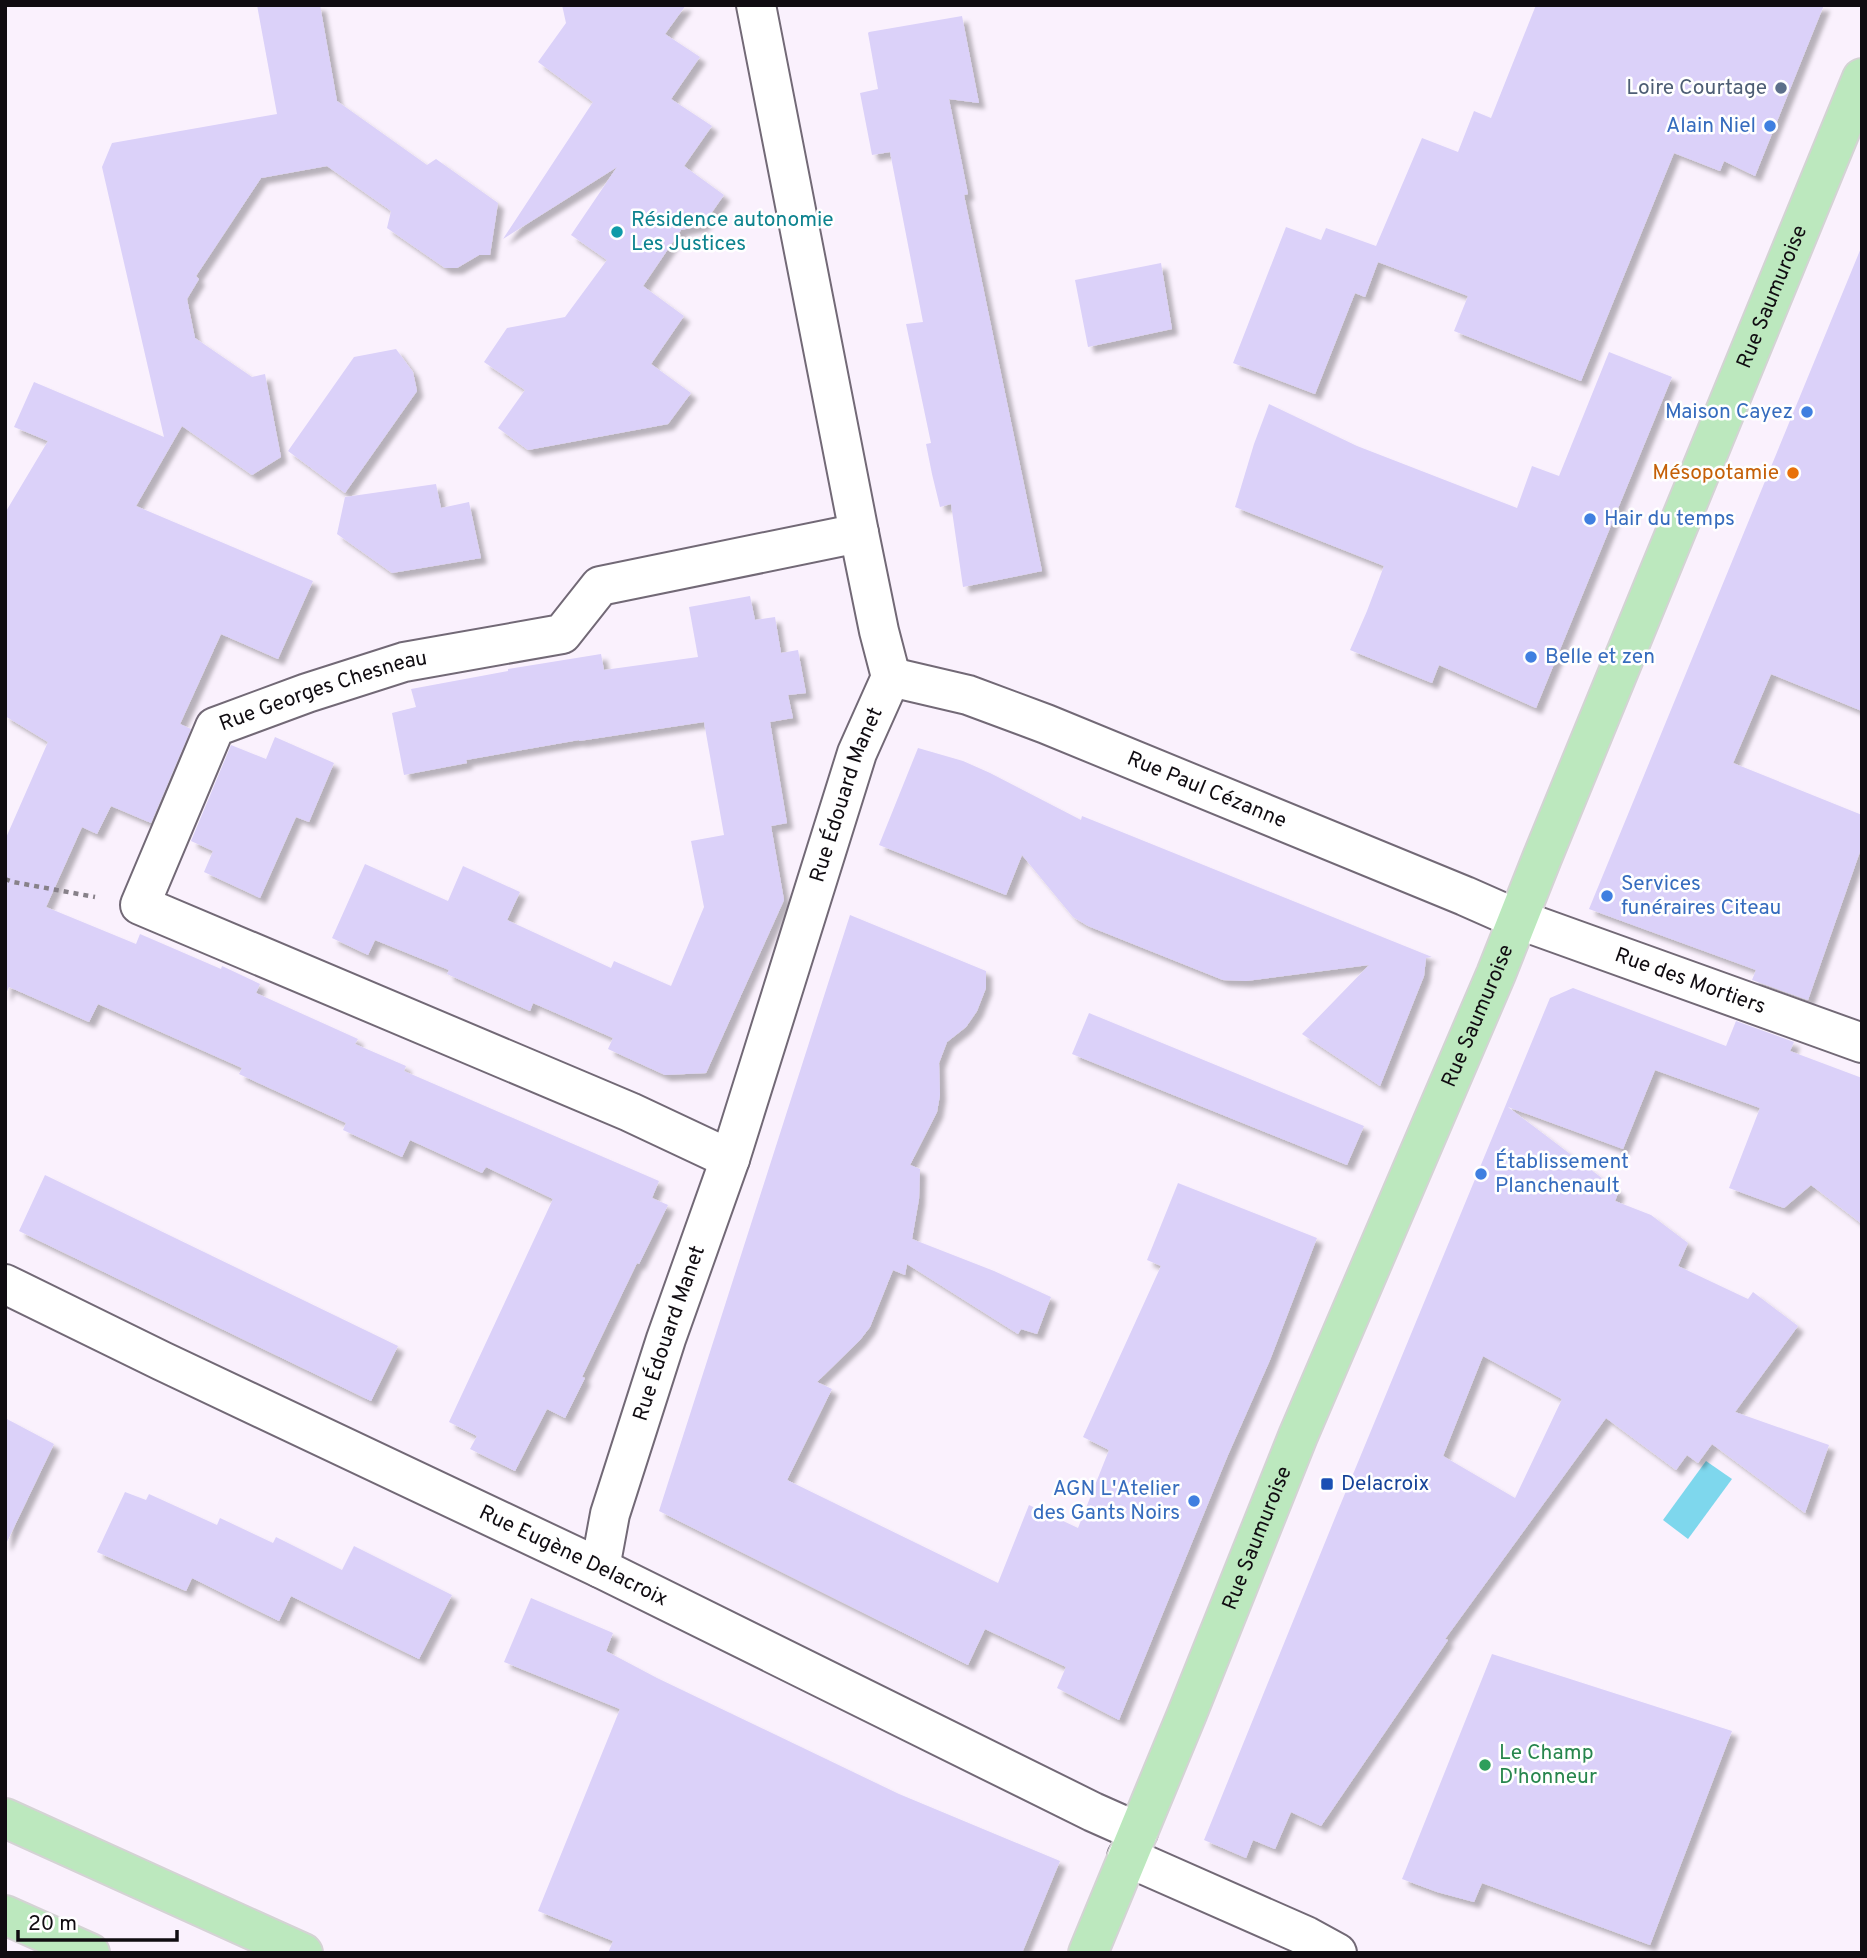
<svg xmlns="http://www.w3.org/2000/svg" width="1867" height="1958" viewBox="0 0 1867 1958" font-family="Overpass,sans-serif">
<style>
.water{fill:#7ed7ed}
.building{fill:#dbd1f9;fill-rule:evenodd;filter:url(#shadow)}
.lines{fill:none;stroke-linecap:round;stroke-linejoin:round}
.minor-casing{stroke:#726976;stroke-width:42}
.major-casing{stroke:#d4d3d4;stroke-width:42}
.path{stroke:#878189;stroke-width:4.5;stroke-dasharray:5 5;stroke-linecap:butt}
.minor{stroke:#fff;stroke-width:38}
.major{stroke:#bce8be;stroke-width:38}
.service-dot{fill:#5c6f8a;stroke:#fff;stroke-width:2.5}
.shop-dot{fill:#3f7fe0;stroke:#fff;stroke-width:2.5}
.culture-dot{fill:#0f9aa8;stroke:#fff;stroke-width:2.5}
.food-dot{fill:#e8710a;stroke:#fff;stroke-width:2.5}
.transit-dot{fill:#1a4fb4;stroke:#fff;stroke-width:2.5}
.leisure-dot{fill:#2e9e5b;stroke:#fff;stroke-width:2.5}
.labels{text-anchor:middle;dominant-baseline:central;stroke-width:5;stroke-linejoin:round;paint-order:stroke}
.service-label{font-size:21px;fill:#4e5e75;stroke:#fff;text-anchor:end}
.shop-label{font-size:21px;fill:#366cbe;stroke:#fff;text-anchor:start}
.culture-label{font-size:21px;fill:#0d838f;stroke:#fff;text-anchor:start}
.street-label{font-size:21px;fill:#100c11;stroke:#fff}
.food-label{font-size:21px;fill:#c56008;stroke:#fff;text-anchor:end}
.transit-label{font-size:21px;fill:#164399;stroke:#fff;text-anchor:start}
.leisure-label{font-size:21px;fill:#27864d;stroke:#fff;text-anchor:start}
</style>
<defs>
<filter id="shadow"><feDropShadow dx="6" dy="6" stdDeviation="2" flood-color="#0004"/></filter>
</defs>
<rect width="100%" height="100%" fill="#faf1fd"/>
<path class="water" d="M1706 1461 1732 1479 1688 1539 1663 1520Z"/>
<path class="building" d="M257 5H320L337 101 427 165 436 159 498 203 490 255H479L457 268H445L387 228 391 211 327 166 261 178 196 276 199 279 187 299 195 338 252 377 265 374 281 457 252 475 182 426 136 506 313 581 278 659 221 634 180 724 191 729 151 823 111 806 97 834 82 827 46 907 136 944 140 934 221 969 222 966 260 984 256 993 358 1039 355 1044 406 1066 404 1071 659 1181 652 1198 668 1205 639 1264 637 1263 582 1377 585 1378 565 1418 547 1409 515 1471 470 1449 477 1436 449 1422 553 1199 486 1167 482 1173 410 1140 402 1157 343 1130 346 1123 239 1074 242 1068 98 1004 89 1022 9 987 5 996V840L48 742 5 716V513L48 441 14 427 34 382 164 437 102 167 112 143 277 114Z
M562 5H686L665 34 700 57 671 99 712 126 684 166 724 195 703 225 681 230 643 286 684 316 651 364 691 393 668 424 528 450 498 428 525 390 484 362 507 328 565 317 607 260 571 235 617 167 503 239 593 102 538 62 566 23Z
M1536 5H1824L1755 176 1724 161 1720 171 1674 153 1581 381 1454 331 1468 296 1378 262 1365 297 1355 293 1315 394 1233 363 1286 227 1321 240 1326 228 1376 246 1422 138 1458 152 1474 111 1491 118Z
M962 16 979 103 949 99 968 194 964 195 1042 571 963 587 951 504 940 507 932 474 926 444 931 443 906 324 923 322 890 152 872 155 860 93 878 89 868 33 869 32Z
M1861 248 1862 711 1771 674 1733 763 1862 815V846L1808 1000 1752 980 1756 970 1589 909Z
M1161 263 1172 329 1088 347 1075 280Z
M396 349 413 372 417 391 345 493 288 451 354 357Z
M1609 352 1672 377 1536 708 1439 665 1432 683 1350 650 1367 611 1384 566 1235 507 1254 444 1269 404 1357 446 1517 508 1532 466 1559 476Z
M436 484 441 508 469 502 481 558 392 573 337 534 345 497Z
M750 596 755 620 775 617 781 653 798 650 806 693 788 695 793 718 770 722 787 823 771 826 784 900 706 1073 665 1075 608 1049 613 1038 533 1003 530 1011 447 974 449 970 375 940 368 955 332 938 365 864 448 901 463 866 520 892 507 920 611 968 614 961 671 986 704 907 691 841 724 835 704 722 579 741V740L466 760 467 763 404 775 392 713 416 707 411 689 508 671V669L601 654 604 670 698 657 689 607Z
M275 737 334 763 309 822 296 817 260 898 204 872 213 851 191 841 231 745 266 759Z
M918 748 963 761 990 773 1081 820 1082 816 1432 957 1426 958 1424 976 1380 1086 1302 1034 1369 965 1246 981 1223 980 1088 926 1073 917 1022 855 1006 895 879 845Z
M850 915 986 971V988L977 1011 966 1027 947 1042 939 1063 940 1095 937 1112 910 1165 920 1169 919 1199 912 1239 994 1271 1051 1297 1037 1334 1021 1329 1018 1334 907 1264 905 1275 893 1270 870 1327 860 1340 817 1382 832 1389 787 1480 998 1583 1029 1505 1078 1528 1109 1450 1083 1437 1161 1266 1147 1260 1178 1183 1317 1238 1270 1360 1228 1455 1119 1720 1057 1688 1066 1667 985 1629 968 1665 659 1511Z
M1573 988 1726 1046 1736 1021 1794 1042 1790 1051 1862 1078V1224L1811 1185 1784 1208 1729 1188 1760 1108 1655 1070 1623 1149 1508 1107 1619 1191 1615 1201 1651 1215 1688 1243 1678 1266 1748 1299 1753 1292 1798 1326 1735 1412 1829 1445 1805 1513 1712 1444 1698 1463 1687 1455 1676 1470 1606 1418 1445 1639 1448 1640 1321 1826 1291 1812 1275 1849 1253 1840 1246 1858 1204 1840 1339 1508 1550 998ZM1483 1356 1562 1399 1515 1498 1443 1456Z
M1089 1013 1364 1126 1347 1165 1072 1054Z
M45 1175 398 1346 371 1401 19 1231Z
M5 1418 54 1444 5 1546Z
M125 1492 146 1500 149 1494 217 1525 220 1518 273 1543 276 1537 342 1570 354 1546 452 1595 419 1659 291 1596 279 1621 192 1578 186 1591 97 1552Z
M531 1598 613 1633 606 1651 657 1678 899 1794 1060 1861 1022 1953H608L613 1941 538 1911 620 1709 504 1662Z
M1492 1654 1732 1731 1650 1945 1482 1883 1474 1902 1437 1892 1402 1879Z"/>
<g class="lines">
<defs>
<g id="minor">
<path id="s1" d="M891 677 968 695 1046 724 1465 896 1517 919 1862 1043"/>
<path id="s2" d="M730 1159 630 1112 140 905 215 727 307 693 404 662 562 634 600 586 859 533"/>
<path id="s3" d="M5 1284 162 1361 600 1568 1093 1812 1138 1832"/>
<path id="s4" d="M600 1568 610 1514 666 1339 730 1159 857 753 891 677 879 631 859 533 756 5"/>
<path d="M1127 1857 1306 1936 1337 1953"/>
</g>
<g id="major">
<path d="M5 1818 303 1953"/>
<path d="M5 1915 90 1953"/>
<path id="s5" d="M1088 1953 1187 1714 1298 1436 1496 974 1542 858 1862 78"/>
</g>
</defs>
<use href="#minor" class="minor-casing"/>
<use href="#major" class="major-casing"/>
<path class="path" d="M5 879 13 882 95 897"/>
<use href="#minor" class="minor"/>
<use href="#major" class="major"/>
</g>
<circle class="service-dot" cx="1781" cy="88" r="7"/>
<g class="shop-dot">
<circle cx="1770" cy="126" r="7"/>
<circle cx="1807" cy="412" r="7"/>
<circle cx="1590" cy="519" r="7"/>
<circle cx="1531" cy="657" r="7"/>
<circle cx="1607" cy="896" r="7"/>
<circle cx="1481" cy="1174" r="7"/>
<circle cx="1194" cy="1501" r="7"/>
</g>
<circle class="culture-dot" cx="617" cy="232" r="7"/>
<circle class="food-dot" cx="1793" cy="473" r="7"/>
<rect class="transit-dot" x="1320" y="1477" width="14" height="14" rx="3.5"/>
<circle class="leisure-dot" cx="1485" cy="1765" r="7"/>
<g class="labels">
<g class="service-label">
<text x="1767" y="88">Loire Courtage</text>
</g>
<g class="shop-label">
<text x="1756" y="126" text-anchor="end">Alain Niel</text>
<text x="1793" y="412" text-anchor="end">Maison Cayez</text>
<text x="1604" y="519">Hair du temps</text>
<text x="1545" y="657">Belle et zen</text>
<text x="1621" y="884">Services<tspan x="1621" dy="24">funéraires Citeau</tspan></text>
<text x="1495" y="1162">Établissement<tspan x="1495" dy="24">Planchenault</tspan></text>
<text x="1180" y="1489" text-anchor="end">AGN L'Atelier<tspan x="1180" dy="24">des Gants Noirs</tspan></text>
</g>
<g class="culture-label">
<text x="631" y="220">Résidence autonomie<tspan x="631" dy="24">Les Justices</tspan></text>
</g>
<g class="street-label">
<text stroke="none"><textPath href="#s5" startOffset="1792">Rue Saumuroise</textPath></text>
<text stroke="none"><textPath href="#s2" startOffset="950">Rue Georges Chesneau</textPath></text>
<text stroke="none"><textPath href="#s1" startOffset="336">Rue Paul Cézanne</textPath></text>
<text stroke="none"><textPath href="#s4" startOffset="812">Rue Édouard Manet</textPath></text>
<text stroke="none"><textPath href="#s1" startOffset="856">Rue des Mortiers</textPath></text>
<text stroke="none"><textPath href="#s5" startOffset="1015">Rue Saumuroise</textPath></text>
<text stroke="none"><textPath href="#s4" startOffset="245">Rue Édouard Manet</textPath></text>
<text stroke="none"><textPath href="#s5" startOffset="448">Rue Saumuroise</textPath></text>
<text stroke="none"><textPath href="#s3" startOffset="630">Rue Eugène Delacroix</textPath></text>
</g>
<g class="food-label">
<text x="1779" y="473">Mésopotamie</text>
</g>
<g class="transit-label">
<text x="1341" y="1484">Delacroix</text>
</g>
<g class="leisure-label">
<text x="1499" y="1753">Le Champ<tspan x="1499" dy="24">D'honneur</tspan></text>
</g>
</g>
<rect width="1867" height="1958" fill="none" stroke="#100c11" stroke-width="14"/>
<path d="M18 1930v10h159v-10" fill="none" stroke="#100c11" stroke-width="3.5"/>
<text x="28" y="1930" font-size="21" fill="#100c11" stroke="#ffffff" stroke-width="5" paint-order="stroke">20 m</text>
</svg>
